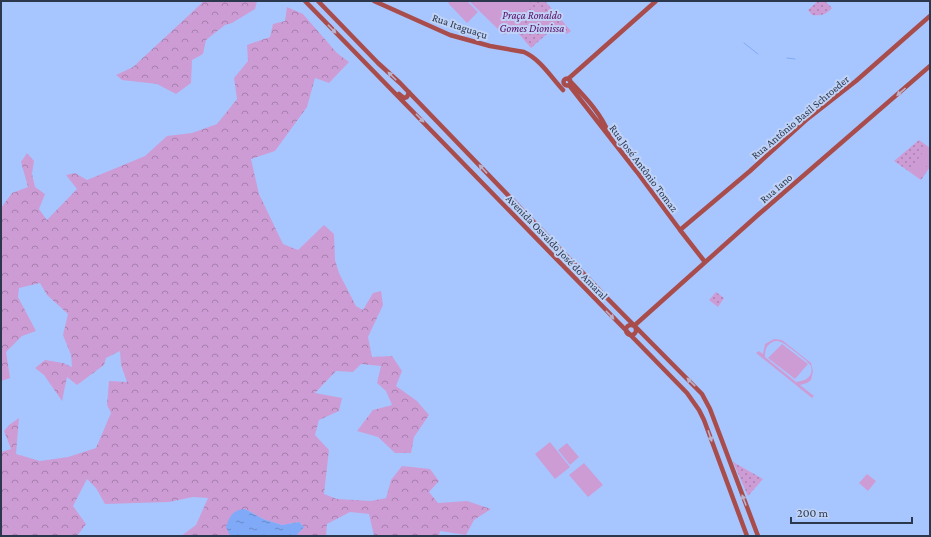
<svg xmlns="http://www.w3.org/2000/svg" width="931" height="537" viewBox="0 0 931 537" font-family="'Crimson Pro',serif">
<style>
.forest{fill:url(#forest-crowns)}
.park{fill:url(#park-dots)}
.pitch{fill:#cd9cd5;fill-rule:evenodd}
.water{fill:url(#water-ripples)}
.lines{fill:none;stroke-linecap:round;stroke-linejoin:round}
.stream{stroke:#80aaf7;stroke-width:1}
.secondary{stroke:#a94c4c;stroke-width:4.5}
.oneway{fill:#bab1cc}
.labels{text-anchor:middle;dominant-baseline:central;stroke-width:4;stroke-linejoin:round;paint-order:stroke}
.park-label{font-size:11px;font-style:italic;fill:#580863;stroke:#c0d3f6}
.street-label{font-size:11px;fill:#2a374d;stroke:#c0d3f6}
</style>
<defs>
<pattern id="forest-crowns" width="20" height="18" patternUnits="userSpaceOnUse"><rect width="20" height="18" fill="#cd9cd5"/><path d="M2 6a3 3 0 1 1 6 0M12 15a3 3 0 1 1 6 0" fill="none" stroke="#a780af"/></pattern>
<pattern id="park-dots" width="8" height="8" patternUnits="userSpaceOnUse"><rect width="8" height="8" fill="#cd9cd5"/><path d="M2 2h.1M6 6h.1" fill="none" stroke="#a780af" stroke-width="1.8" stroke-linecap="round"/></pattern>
<pattern id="water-ripples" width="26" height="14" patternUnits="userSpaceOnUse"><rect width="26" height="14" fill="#80aaf7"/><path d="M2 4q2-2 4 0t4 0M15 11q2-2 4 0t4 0" fill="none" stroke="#698bca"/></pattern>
</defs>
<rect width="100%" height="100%" fill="#a7c6ff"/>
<path class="forest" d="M204 1H257L255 9 232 23 225 25 206 40 203 54 192 60 191 83 176 94 157 84 122 80 116 75 133 67Z
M287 7 303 14 337 53 349 62 329 83 315 78 307 107 275 151 251 159 259 194 283 244 298 250 324 225 334 234 335 260 339 273 356 306 363 310 373 293 381 291 383 305 368 337 372 357 392 356 402 371 396 386 417 401 429 415 414 437 411 453H395L378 437 357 431 373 410 392 405 386 391 377 383 381 366 361 364 353 372 336 371 315 393 342 398 339 411 319 420 315 435 329 450 324 494 337 499 371 501 386 498 391 480 402 466 430 469 439 481 429 492 438 503 467 501 491 509 474 520 466 535 440 531 439 536H374L369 514 350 512 327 524 326 536H296L304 527 299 522 282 525 263 519 245 509 230 536H181L196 525 208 498 193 497 169 502 105 504 96 488 87 479 73 506 86 524 77 536H1V452L11 449 4 431 9 425 19 418 16 454 40 461 68 457 96 448 111 413 107 405 109 381 127 382 121 365 120 351 106 358 104 365 77 385 67 377 62 401 44 375 35 368 45 360 63 363 72 367 71 355 63 335 68 314 47 295 40 283 19 288 18 297 36 331 22 336 6 352 10 378 1 381V208L12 193 28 187 21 162 27 153 34 161 32 174 35 187 45 194 39 209 47 220 77 189 66 175 75 173 87 180 145 156 167 136 192 133 217 124 237 99 234 78 248 61 247 45 270 37 273 24 285 21Z"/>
<path class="park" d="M469 1H545L571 31 567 34 557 25 531 48 513 27 504 35Z
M818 1H825L832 8C826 15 820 16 812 15L808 10Z
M919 140 930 148V167L921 180 894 161Z
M716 292 724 298 718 307 709 300Z
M733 462 763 479 748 496Z"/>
<path class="pitch" d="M450 1H467L478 12 467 23 448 3Z
M472 1H529L533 5 502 32Z
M540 6 554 22 541 34 527 18Z
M926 148 930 151V161L924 170 922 169 924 171 919 176 910 170Z
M774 339 782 340 811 363 813 371 811 380 807 383 800 385 814 396 812 398 756 353 759 351 763 354 765 344ZM775 341C777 341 779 341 781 342 786 344 809 362 811 366 814 377 805 381 796 382L765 357C765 348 767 344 775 341Z
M782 344 808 364 795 379 768 358Z
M550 442 570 467 555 479 535 454Z
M567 443 579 457 570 465 558 450Z
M584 463 603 485 588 497 569 475Z
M867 474 876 481 868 491 859 483Z"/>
<path class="water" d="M245 509 263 519 282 525 299 522 304 527 296 536H230L226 527C230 516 232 510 245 509Z"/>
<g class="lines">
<path class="stream" d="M744 43 758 54
M787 58 795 59"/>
<path class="secondary" d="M305 1 687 393 699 410 704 420 747 536
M318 1 378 63 400 83 606 297 702 394 710 409 758 536
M374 1 450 35 490 46 524 52C540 59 551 77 563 90
M563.5 82a3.5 3.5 0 1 1 7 0a3.5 3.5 0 1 1-7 0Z
M568 79 656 1
M570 81C585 97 601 113 609 134
M569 85 637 172 680 230 705 262
M399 94 404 98 407 97 409 92
M680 230 750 171 806 120 856 81 930 16
M635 325 759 214 930 66
M626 330a5 5 0 1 1 10 0a5 5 0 1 1-10 0Z"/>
</g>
<defs><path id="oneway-solid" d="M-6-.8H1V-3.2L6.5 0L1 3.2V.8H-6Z"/></defs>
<g class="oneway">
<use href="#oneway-solid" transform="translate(332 29) rotate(46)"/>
<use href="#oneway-solid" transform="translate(392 76) rotate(-135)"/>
<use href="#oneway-solid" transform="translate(901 92) rotate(139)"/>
<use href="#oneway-solid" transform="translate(420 118) rotate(46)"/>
<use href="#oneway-solid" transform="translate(483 169) rotate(-133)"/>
<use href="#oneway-solid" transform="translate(610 315) rotate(46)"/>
<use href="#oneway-solid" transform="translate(691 382) rotate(-136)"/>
<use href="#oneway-solid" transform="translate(710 436) rotate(71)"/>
<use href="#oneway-solid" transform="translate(744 500) rotate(-111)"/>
</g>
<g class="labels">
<g class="park-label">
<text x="532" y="15">Praça Ronaldo<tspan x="532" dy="13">Gomes Dionissa</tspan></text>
</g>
<g class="street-label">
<text transform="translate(460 26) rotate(19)">Rua Itaguaçu</text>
<text transform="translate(800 117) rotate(-40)">Rua Antônio Basil Schroeder</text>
<text transform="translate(644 168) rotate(53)">Rua José Antônio Tomaz</text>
<text transform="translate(776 188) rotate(-41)">Rua Iano</text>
<text transform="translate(557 247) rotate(46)">Avenida Osvaldo José do Amaral</text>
</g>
</g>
<rect width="931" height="537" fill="none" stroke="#2a374d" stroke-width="4"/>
<path d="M791 517v6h121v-6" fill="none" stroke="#2a374d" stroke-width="2"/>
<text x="797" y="517" font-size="12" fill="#2a374d" stroke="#c0d3f6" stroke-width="3" paint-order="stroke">200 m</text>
</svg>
